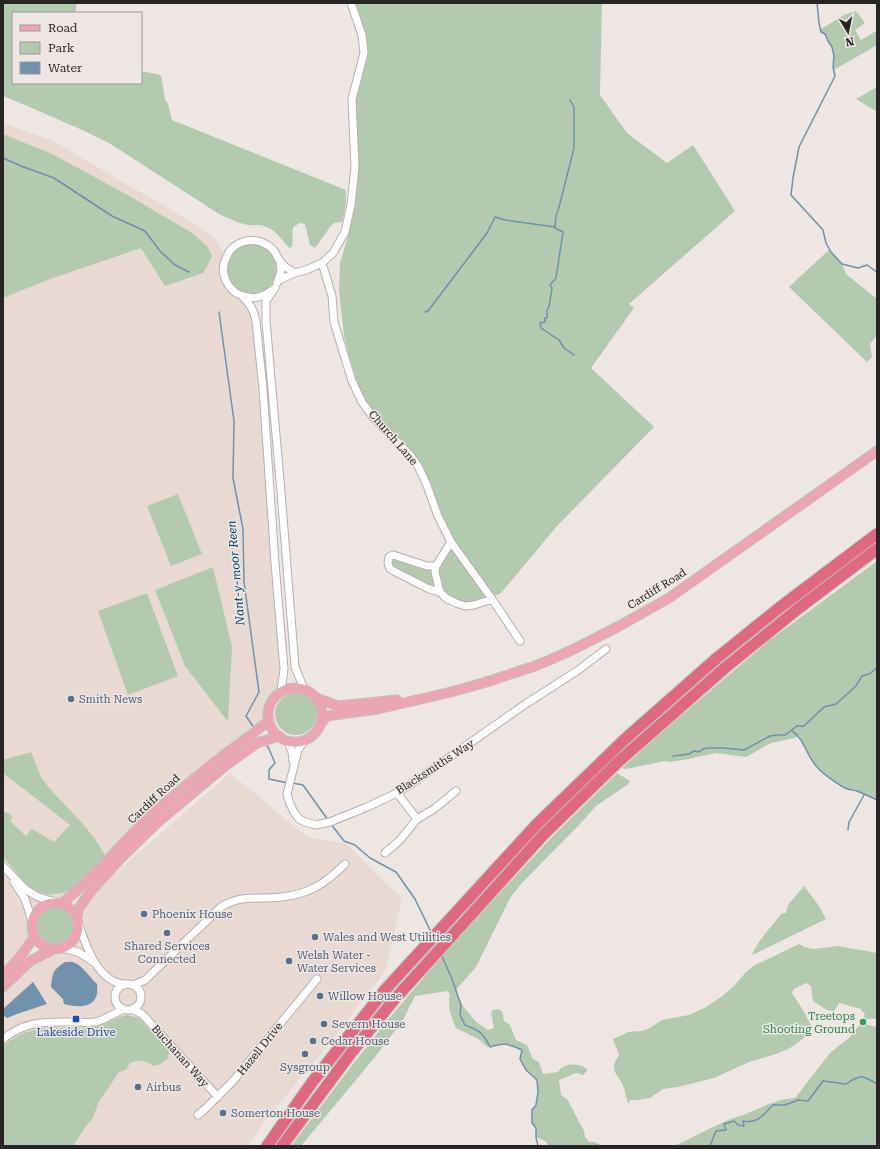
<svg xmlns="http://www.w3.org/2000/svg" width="880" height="1149" viewBox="0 0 880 1149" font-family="'Roboto Serif',serif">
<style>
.built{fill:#e8dad3}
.green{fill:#b3cab0}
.water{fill:#7192aa}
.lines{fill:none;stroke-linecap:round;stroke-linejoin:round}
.stream{stroke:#7192aa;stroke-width:1.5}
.minor-casing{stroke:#b7b0ae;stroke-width:9}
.major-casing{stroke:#c3c2c2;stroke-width:11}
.highway-casing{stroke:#c3c2c2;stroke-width:13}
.minor{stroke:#fff;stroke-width:7}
.major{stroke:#eba5b3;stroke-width:9}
.highway{stroke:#de6981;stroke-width:11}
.service-dot{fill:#5c6f8a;stroke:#ede6e3;stroke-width:1.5}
.transit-dot{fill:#1a4fb4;stroke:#ede6e3;stroke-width:1.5}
.leisure-dot{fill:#2e9e5b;stroke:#ede6e3;stroke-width:1.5}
.labels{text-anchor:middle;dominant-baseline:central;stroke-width:3;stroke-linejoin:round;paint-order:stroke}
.street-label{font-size:11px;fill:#282625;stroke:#ede6e3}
.service-label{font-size:11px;fill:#4e5e75;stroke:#ede6e3;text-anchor:start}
.leisure-label{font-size:11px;fill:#27864d;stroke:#ede6e3;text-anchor:end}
.transit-label{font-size:11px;fill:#164399;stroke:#ede6e3}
.water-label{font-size:12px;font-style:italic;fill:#034465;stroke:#ede6e3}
</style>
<rect width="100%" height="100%" fill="#ede6e3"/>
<path class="built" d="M3 123 53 141 176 213 205 231 215 239 226 257 225 279 254 311 281 634V691L277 695 271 702 268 711 269 720 196 777 62 903 50 902 44 905 37 910 32 921V931L34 937 3 976Z
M230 773 307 837 347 844 383 881 399 895 402 900 385 971 333 1039 264 1122 248 1146H3V997L14 982 33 964 42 960 54 956 62 955 73 948 85 932 83 918 85 907 99 887Z"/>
<path class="green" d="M3 3H77L75 13H13V83H141V71L161 75 165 100 168 104 172 120 346 190V204L342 222 334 223 330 227 315 248 310 245 305 224 300 223 293 227C292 234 293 240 292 247L289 248C282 240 274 228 264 226 259 224 253 226 248 225 238 223 228 218 219 214L109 143 80 129 25 105 3 96Z
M351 3H602L600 95 627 133 667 163 693 145 735 211 629 304 634 308 591 368 654 427 557 526 501 593 497 595 493 594 482 580 450 534 421 464 412 453 388 430 366 404 358 385 349 356 344 336 339 290 340 263 349 233 355 167 352 99 364 53Z
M856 11 865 23 855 30 861 40 876 31 877 33V45L834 70C832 63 835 55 832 47 831 44 828 42 827 39 825 35 825 34 821 32V29L844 15Z
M877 87V112L856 99Z
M3 134 52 154 126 194 192 233 207 246 212 256 207 267 203 273 165 286 141 248 50 279 3 298Z
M227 269a25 25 0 1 1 50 0a25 25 0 1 1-50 0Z
M830 249 831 252 842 264 846 274 877 299V335L870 344 872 357 867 362 789 287Z
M178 494 202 554 171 566 147 506Z
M450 546 486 597V599L468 604 448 597 439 585 438 565Z
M393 558 418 568 431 569 434 586 432 588 392 568 390 561Z
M877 561V800L857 791 845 788 825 774 817 768 814 763 809 753 802 744 799 735 795 738 771 743 746 757 716 753 684 760 669 762 665 761 626 769 622 768 671 724 770 640Z
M213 567 232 647 228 722 185 666 155 590Z
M147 593 178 676 128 695 98 611Z
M275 714a21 21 0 1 1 42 0a21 21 0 1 1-42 0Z
M31 752C35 761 38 772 43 780 63 806 90 826 105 855 96 864 79 885 68 891 56 896 40 896 30 887 20 879 12 867 3 857V813L6 812 13 817 10 821 26 836 32 829 54 842 70 825 3 773V760Z
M617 773 630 781 627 785 596 806 579 825 521 884 510 898 476 967 456 990 462 1005 476 1022 488 1030 494 1028 491 1012 493 1010 498 1009 502 1011 504 1021 510 1025 516 1040 527 1045 533 1059 539 1062 543 1074 558 1072C558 1072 562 1067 563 1067 570 1063 580 1064 586 1068L587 1071 583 1075 576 1073 559 1080 561 1095 567 1099 584 1131 585 1137 589 1142H595L602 1146H549L545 1141 536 1137V1128L532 1123V1110L536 1105 538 1092 537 1080 526 1070 520 1059 522 1050C506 1043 503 1043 487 1047L480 1040 456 1028C451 1016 447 1006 450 994L447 991 415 996 403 1020 375 1057 301 1146H291L343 1077 382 1027 447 950 550 839Z
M804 886 819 906 826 919 752 955C758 940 772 926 782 913H786L788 905Z
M36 925a19 19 0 1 1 38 0a19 19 0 1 1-38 0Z
M799 944 804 947 814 949 838 946 877 953V1019H863L865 1013 862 1012 861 1009 839 1003 834 1011 827 1010 813 1001 811 986 806 983 794 989 792 993 803 1010 811 1025 803 1039 790 1048 776 1054 749 1062 714 1078 678 1087 663 1089 650 1098 637 1100H630L629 1104C625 1098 626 1091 623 1086 621 1079 613 1074 614 1066 614 1063 617 1058 619 1055L613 1039 628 1032 642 1031 650 1028 662 1020 689 1015 706 1007 721 997 734 986 746 972 755 965Z
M127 1015 139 1018 168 1050C172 1059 162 1064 154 1066 146 1061 139 1059 130 1063L126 1070 119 1072 98 1103 93 1118 86 1126 73 1146H3V1046C24 1028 44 1027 70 1028 79 1028 87 1029 95 1027 107 1025 116 1017 127 1015Z
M861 1023 877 1027V1146H674C691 1139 707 1129 724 1122 732 1118 742 1116 750 1112 765 1106 778 1099 795 1098L831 1052 849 1038Z"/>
<path class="water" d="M65 962C68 962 72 961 75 963 83 966 90 978 97 984 97 988 98 993 96 997 91 1009 74 1007 64 1004L63 999 51 987C53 972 52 971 65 962Z
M33 982 47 1004 17 1014 7 1018 3 1015V1009Z"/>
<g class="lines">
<path class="stream" d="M817 3 819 23 821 32 825 34 828 41 832 47 834 56 833 67 835 76 799 147 793 178 791 195 823 230 826 243 831 252 842 264 858 268 867 265 877 272
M570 100 574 107V148L558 211 556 215 555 228 563 232 556 278 550 285 552 288 549 307 547 310V318H545V322L540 323 541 328 559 340 564 348 574 355
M3 158 21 166 54 178 112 216 145 231 160 251 175 265 189 272
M219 312 234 421 233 478 243 529 244 582 259 692 246 716 255 729
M425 312 428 311 487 233 495 217 505 220 555 227
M792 731C805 739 807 758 818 768 823 774 839 785 845 788 849 790 854 790 857 791 864 794 871 797 877 800
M265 743 269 749 275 763 269 770V779L288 783
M673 756 689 754 694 751 699 752 703 749 708 748H723L744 750 770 736 777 735H785L797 726H804L824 707 836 704 856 686 862 676 869 674 877 668
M292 783 303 785 328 820
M331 824 344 841 355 845 370 858 396 872 415 899 431 932
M848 830 849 822 864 795
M441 954 452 979 461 1005 460 1015 465 1025C479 1030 483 1033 490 1047 505 1042 508 1044 522 1050L520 1059 526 1070 537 1080 538 1092 536 1105 532 1110V1123L536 1128V1137L538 1146H539
M710 1146 716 1131 726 1130 724 1124 734 1121 738 1125 744 1126 743 1121C758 1124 763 1115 773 1105H785L798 1100 808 1101 823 1081 846 1084C861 1074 862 1075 877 1084"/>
<defs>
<path id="minor" d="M322 263 332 296 334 322 352 381 362 402 373 417 411 456 418 466 426 483 438 516 451 542 492 599 520 641
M279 280 295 273 306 270 322 263 333 253 345 232 351 205 355 167 352 99 364 53 362 35 351 3
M277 283 281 271 280 262
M275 288 266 301V321L281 492 295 667 304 689
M271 291C265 296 256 299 248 297 230 295 218 275 226 258 232 241 253 236 267 245 276 249 275 255 280 261 283 266 290 270 295 273
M243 297C250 304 254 310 256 321L263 389 275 563 281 634 284 669 281 691
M451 542 436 566 435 572 440 592 446 598 456 603 465 606 474 605 492 599
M436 566H427L393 555 389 557 388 563 390 569 429 589 440 592
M288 741 292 752 293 761
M304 741 298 750 287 794 290 804 294 812 299 819 305 822 316 825 330 822 367 807 397 793 414 782 527 703 577 671 606 649
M397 793 417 819
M385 853 399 841 409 829 417 819 434 809 456 791
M3 866 25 889 38 897 56 902
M14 882 25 899 32 921
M78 922C85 944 98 984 126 984
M62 948 78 952 95 963
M115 997a13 13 0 1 1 26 0a13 13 0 1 1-26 0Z
M133 985 145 980 221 907C241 894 259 900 281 897 308 895 326 883 345 864
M132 1009 142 1014 218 1097
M3 1039C27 1020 46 1022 74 1022 81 1022 89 1023 96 1022 106 1019 115 1013 124 1009
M198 1115 206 1108 233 1081 317 979"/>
<path id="major" d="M268 715a27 27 0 1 1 54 0a27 27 0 1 1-54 0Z
M316 698 338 706 397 700
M321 723 327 716 378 709 451 692 483 683 535 666 552 659 576 648 621 625 669 598 877 451
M32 926a23 23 0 1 1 46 0a23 23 0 1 1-46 0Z
M62 903C97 876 124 839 157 810 180 790 202 772 225 754 240 743 255 733 269 720
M77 917 79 908 91 891 121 858 158 822 225 766 257 743 279 736
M3 976 21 956 34 937
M3 987 30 961 54 949"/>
<path id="highway" d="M267 1146 313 1081 384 991 536 825 624 740 717 658 779 608 877 534
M282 1146 351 1053 393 1001 544 834 618 762 726 667 799 608 877 549"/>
</defs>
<use href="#minor" class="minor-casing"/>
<use href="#major" class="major-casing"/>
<use href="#highway" class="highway-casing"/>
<use href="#minor" class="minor"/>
<use href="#major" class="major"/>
<use href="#highway" class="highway"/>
</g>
<g class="service-dot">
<circle cx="71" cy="699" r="4"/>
<circle cx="144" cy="914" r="4"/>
<circle cx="167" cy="933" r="4"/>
<circle cx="315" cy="937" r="4"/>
<circle cx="289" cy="961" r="4"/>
<circle cx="320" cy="996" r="4"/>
<circle cx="324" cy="1024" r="4"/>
<circle cx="313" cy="1041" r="4"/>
<circle cx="305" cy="1054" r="4"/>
<circle cx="138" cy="1087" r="4"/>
<circle cx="223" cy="1113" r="4"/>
</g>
<rect class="transit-dot" x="72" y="1015" width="8" height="8" rx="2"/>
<circle class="leisure-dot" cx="863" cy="1022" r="4"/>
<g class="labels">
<g class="street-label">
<text transform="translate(393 438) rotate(49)">Church Lane</text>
<text transform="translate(657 589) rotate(-32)">Cardiff Road</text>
<text transform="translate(435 767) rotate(-33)">Blacksmiths Way</text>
<text transform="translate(154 799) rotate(-43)">Cardiff Road</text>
<text transform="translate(260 1049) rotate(-51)">Hazell Drive</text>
<text transform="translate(180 1056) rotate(48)">Buchanan Way</text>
</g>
<g class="service-label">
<text x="79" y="699">Smith News</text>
<text x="152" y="914">Phoenix House</text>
<text x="323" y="937">Wales and West Utilities</text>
<text x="167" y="946" text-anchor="middle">Shared Services<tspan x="167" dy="13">Connected</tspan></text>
<text x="297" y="955">Welsh Water -<tspan x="297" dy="13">Water Services</tspan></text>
<text x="328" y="996">Willow House</text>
<text x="332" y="1024">Severn House</text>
<text x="321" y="1041">Cedar House</text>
<text x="305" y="1067" text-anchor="middle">Sysgroup</text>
<text x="146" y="1087">Airbus</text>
<text x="231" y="1113">Somerton House</text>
</g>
<g class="leisure-label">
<text x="855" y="1016">Treetops<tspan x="855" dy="13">Shooting Ground</tspan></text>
</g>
<g class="transit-label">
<text x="76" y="1032">Lakeside Drive</text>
</g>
<g class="water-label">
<text transform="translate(236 573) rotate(-95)">Nant-y-moor Reen</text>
</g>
</g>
<rect width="880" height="1149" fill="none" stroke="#282625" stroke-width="8"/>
<rect x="12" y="12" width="130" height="72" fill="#ede6e3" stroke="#9e9997"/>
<rect x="20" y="25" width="20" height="6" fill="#eba5b3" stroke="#9e9997"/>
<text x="48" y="32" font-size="12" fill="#282625">Road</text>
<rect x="20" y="42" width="20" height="12" fill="#b3cab0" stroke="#9e9997"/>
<text x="48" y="52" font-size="12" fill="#282625">Park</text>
<rect x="20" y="62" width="20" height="12" fill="#7192aa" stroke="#9e9997"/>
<text x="48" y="72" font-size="12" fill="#282625">Water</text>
<g transform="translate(848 32) rotate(170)" stroke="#ede6e3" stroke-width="3" paint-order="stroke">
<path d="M0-3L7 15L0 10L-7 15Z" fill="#282625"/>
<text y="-6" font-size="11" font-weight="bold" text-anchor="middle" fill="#282625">N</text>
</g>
</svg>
